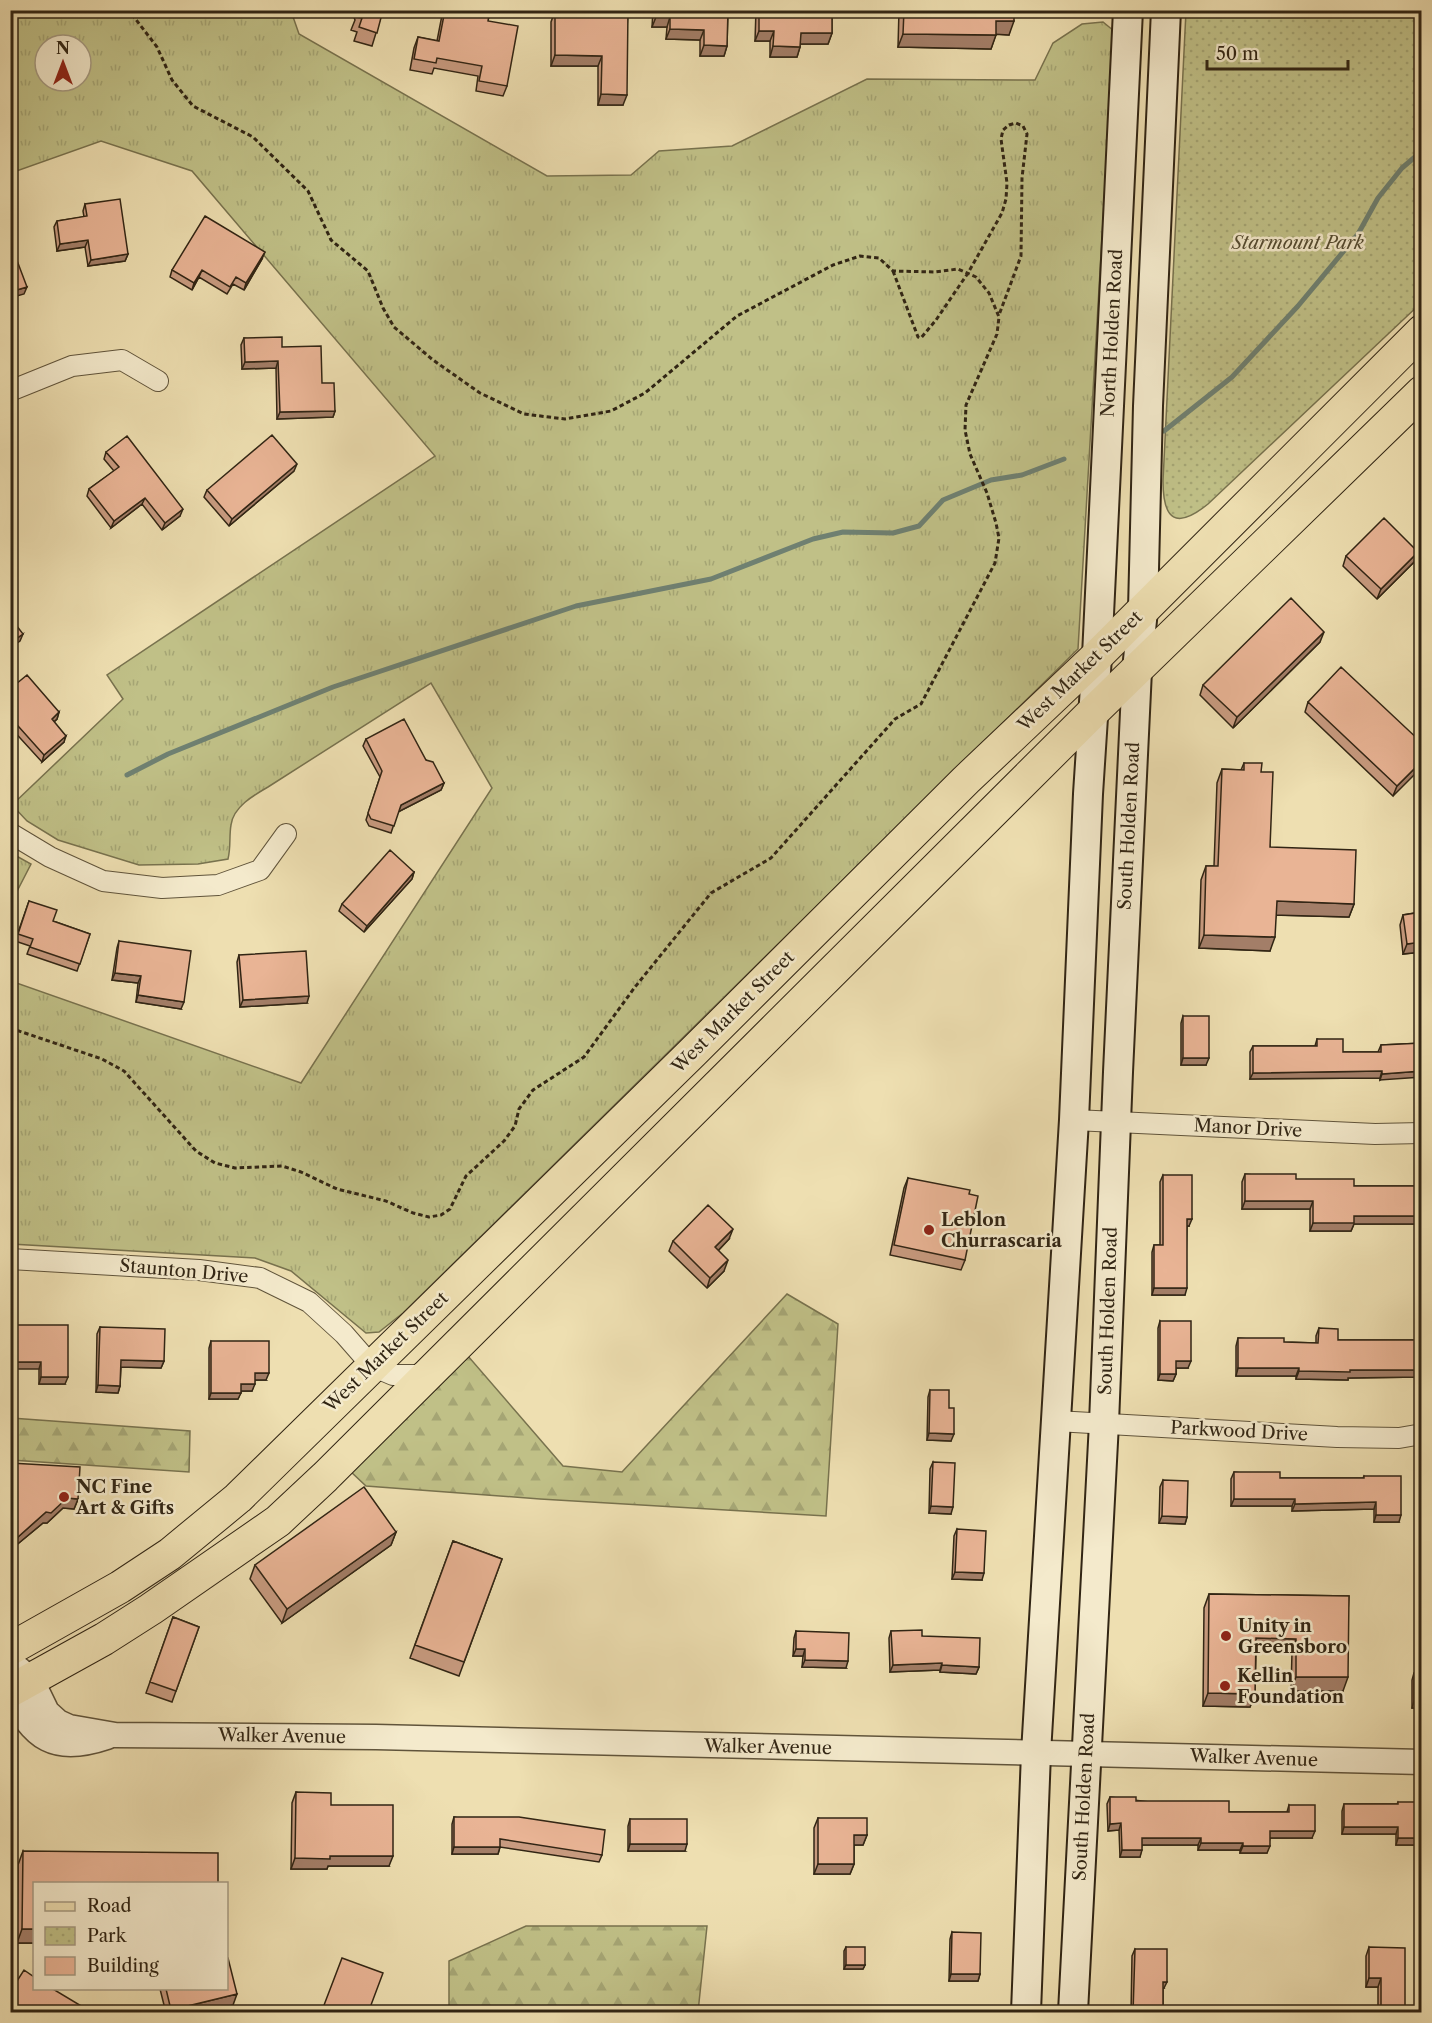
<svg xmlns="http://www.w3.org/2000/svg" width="1432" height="2023" viewBox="0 0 1432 2023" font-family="'Libre Caslon Text',serif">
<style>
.grass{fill:url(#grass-tufts);stroke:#78724e;stroke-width:1.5;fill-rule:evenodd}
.forest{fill:url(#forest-firs);stroke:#78724e;stroke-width:1.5}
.park{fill:url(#park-dots);stroke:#78724e;stroke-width:1.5}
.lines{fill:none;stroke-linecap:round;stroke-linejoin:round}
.stream{stroke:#6f8071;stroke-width:5}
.minor-casing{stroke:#60543b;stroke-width:22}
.tertiary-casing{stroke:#60543b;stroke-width:27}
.secondary-casing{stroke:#312514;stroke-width:32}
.primary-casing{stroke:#312514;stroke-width:34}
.path{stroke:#312514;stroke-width:3;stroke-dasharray:4.5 3;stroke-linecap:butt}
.minor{stroke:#f4eacc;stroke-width:20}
.tertiary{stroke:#f4eacc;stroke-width:24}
.secondary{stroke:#f4eacc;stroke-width:28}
.primary{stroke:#eedfb1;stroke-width:32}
.wall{fill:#c89b80;stroke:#312514;stroke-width:1.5}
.shaded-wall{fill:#a37e68;stroke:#312514;stroke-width:1.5}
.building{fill:#e9b495;stroke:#312514;stroke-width:1.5}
.poi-dot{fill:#8f2418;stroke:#f4eacc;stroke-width:2}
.labels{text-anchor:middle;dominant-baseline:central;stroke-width:5;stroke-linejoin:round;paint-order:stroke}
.park-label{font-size:18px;font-style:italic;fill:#554c31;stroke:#f4eacc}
.street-label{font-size:18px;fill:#312514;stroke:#f4eacc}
.poi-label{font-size:18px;font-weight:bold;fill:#312514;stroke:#f4eacc;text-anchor:start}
</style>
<defs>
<pattern id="grass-tufts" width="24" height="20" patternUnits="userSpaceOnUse" patternTransform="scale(1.5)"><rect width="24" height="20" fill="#c0c087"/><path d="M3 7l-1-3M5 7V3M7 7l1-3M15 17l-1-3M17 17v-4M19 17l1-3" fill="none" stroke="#a5a574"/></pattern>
<pattern id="forest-firs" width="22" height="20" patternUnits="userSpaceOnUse" patternTransform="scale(1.5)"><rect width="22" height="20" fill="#c0c087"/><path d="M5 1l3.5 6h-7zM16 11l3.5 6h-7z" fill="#a5a574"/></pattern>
<pattern id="park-dots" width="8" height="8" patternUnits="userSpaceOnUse" patternTransform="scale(1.5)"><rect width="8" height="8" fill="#c0c087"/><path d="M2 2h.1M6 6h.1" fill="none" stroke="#a5a574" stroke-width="1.8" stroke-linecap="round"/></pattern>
</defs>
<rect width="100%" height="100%" fill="#eedfb1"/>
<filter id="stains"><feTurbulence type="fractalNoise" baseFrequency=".00333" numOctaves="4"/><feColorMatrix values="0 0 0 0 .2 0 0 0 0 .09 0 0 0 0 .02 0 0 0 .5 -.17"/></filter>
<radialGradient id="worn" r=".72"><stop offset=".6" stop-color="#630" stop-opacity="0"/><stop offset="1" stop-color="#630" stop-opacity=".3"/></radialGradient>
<path class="grass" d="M11 11H291L299 34 547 176 631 175 659 151 732 146 867 79 1035 80 1053 43 1082 24 1103 22 1114 31 1078 649 403 1313 379 1332 366 1333 291 1271 255 1258 11 1244V981L301 1083 492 788 431 683 268 787C254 795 233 807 231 825 229 836 231 847 228 859L198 864 139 865 58 840 27 821 12 805 123 699 107 675 435 456 192 171 101 141 11 173ZM45 45H81V81H45Z
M11 853 31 864 11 903Z"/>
<path class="forest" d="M787 1294 838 1324 826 1516 540 1499 366 1486 349 1470 468 1356 563 1466 622 1472Z
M11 1418 190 1431 189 1472 11 1460Z
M526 1926H707L698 2012H449V1961Z"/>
<path class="park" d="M1186 11H1421L1422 302 1208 504C1176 530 1163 520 1163 481Z"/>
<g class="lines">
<path class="stream" d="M1164 431 1232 377 1298 306 1358 234 1378 198 1402 168 1422 151
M127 775 168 754 333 687 576 606 711 579 813 539 843 532 893 533 919 526 943 500 991 480 1022 475 1064 459"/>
<defs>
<path id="minor" d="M10 391 72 366 122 360 158 381
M10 833 50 857 103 881 162 888 218 885 260 870 286 834
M1074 1120 1375 1134 1422 1133
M10 1259 199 1270 260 1278 309 1302 344 1334 372 1366 393 1375H416L431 1370
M1056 1421 1337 1437 1399 1438 1422 1434"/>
<path id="tertiary" d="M10 1662 31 1679 47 1712 58 1722 69 1727 115 1735 376 1737 1422 1762
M10 1692C33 1739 54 1755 107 1737"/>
<path id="secondary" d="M1026 2012 1036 1753 1074 1120 1088 794 1097 656 1128 10
M1073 2012 1104 1423 1118 1072 1137 670 1143 610 1148 406 1166 10"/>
<path id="primary" d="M10 1649 120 1587 170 1554 238 1498 693 1052 966 780 1097 656 1422 331
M10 1691 104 1639 151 1609 278 1521 325 1477 1092 713 1422 392"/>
</defs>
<use href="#minor" class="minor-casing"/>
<use href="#tertiary" class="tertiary-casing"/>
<use href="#secondary" class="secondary-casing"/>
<use href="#primary" class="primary-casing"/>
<path class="path" d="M893 271 918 337 921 338 936 320 968 273 1002 213 1006 199 1007 183 1001 139 1003 130 1009 125 1016 123 1023 126 1027 134 1022 178 1021 256 999 315
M10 1028 102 1059 124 1071 196 1151 215 1163 235 1168 282 1166 301 1172 337 1189 386 1201 413 1213 429 1217 441 1215 450 1209 466 1176 504 1141 515 1126 519 1109 533 1090 584 1057 635 987 711 893 771 858 895 719 921 704 995 563 999 538 996 523 987 493 970 454 965 430 966 405 997 334 999 317 989 293 976 277 958 269 935 272 893 271 879 258 860 256 833 265 737 316 645 393 611 411 565 419 524 414 480 393 433 360 394 327 383 308 368 271 331 240 308 191 253 137 193 106 172 80 157 47 134 17 125 10"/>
<use href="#minor" class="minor"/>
<use href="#tertiary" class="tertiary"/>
<use href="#secondary" class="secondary"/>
<use href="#primary" class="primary"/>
</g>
<path class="wall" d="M351 10H383L372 46 354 41 357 32 351 30 355 20Z
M443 10H490L488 21 507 86 503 96 476 91 478 76 434 68 432 74 410 70 414 48 418 37 437 41Z
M565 10H628L623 105H598V66H551V22L555 11H565Z
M653 10H728L727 46 724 56H700V40L666 39 667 27H652Z
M756 10H832V33L828 44H800V47L797 57H770V41H755Z
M899 10H1014L1009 35 996 34 991 49 898 47Z
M85 204 128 254 125 261 88 266 85 247 57 251 54 227 57 221 84 217 83 211Z
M262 259 244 290 233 284 227 294 199 277 192 290 170 277 172 270Z
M244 338 282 347 335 411 333 417 277 419 276 368 242 369 241 345Z
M106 452 180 516 162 530 142 504 111 528 87 496 89 489 114 471 104 459Z
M294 471 229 526 204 497 207 490Z
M1346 556 1414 562 1377 599 1343 566Z
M1320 642 1233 728 1200 695 1203 685Z
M10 689 59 712 57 719 54 722 64 742 42 762 10 727Z
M1308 702 1422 743 1393 796 1305 712Z
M366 739 426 760 444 783 441 790 398 812 391 833 369 826 366 820 380 777 363 746Z
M1244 763 1261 772 1270 847 1354 904 1349 917 1276 915 1270 951 1199 948 1201 880 1206 866H1214L1217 783 1222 769 1241 770Z
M414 872 412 879 364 932 339 911 342 904Z
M29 901 53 921 90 934 77 971 27 954 30 946 15 941Z
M1422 912V952L1403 954 1400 925 1403 915Z
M119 941 181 1009 136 1002 138 983 112 980 117 948Z
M239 955 307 1003 240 1007 237 962Z
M1183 1016 1206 1065H1181V1023Z
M1317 1039 1343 1052H1378L1381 1045 1422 1043 1380 1080V1078L1250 1079V1052L1253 1046H1315Z
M1245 1174 1354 1186H1422V1217L1419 1224H1354L1351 1231H1310V1209H1242V1182Z
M1163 1175 1189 1226H1187L1185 1295H1152V1252L1154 1245H1160V1182Z
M908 1178 965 1260 961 1270 890 1255 904 1188Z
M729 1239 718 1251 724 1271 707 1288 669 1251 673 1241Z
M1160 1321 1188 1368H1176V1374L1173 1381 1158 1380V1328Z
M10 1325 65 1384H39V1369Z
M100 1327 164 1361 161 1368 121 1367 120 1386 118 1393 96 1392 97 1334Z
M1319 1328 1338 1340H1422V1377L1348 1378V1380L1296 1379V1376H1236V1346L1238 1338 1284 1342 1316 1343V1336Z
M211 1341 266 1380H255L252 1391H241L238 1399H209V1348Z
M930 1390 949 1408 951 1441 927 1440 928 1397Z
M933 1462 951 1514 929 1513 930 1469Z
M10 1463 78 1499 74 1509 63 1508 47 1523H43L14 1547 10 1543Z
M1234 1472 1280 1478H1363L1364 1476 1399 1522H1374V1509L1292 1511V1506H1231V1479Z
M1163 1480 1187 1517 1185 1524 1159 1523 1160 1487Z
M957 1529 982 1580 952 1579 954 1536Z
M396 1532 391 1545 282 1623 250 1579 255 1565Z
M453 1541 502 1559 459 1676 410 1658Z
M1209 1594 1349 1596 1343 1691H1291L1292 1652H1256L1255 1694 1250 1707 1203 1706 1204 1608Z
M173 1617 199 1627 172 1702 146 1693Z
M796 1631 846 1668 802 1667 803 1656H793L794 1638Z
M891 1631 922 1636 979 1667 976 1674 940 1672V1670L890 1672 889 1638Z
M1414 1673 1422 1708H1412V1680Z
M296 1792 331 1805 389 1866H328L327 1869H291L292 1803Z
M1110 1797 1229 1812H1287L1289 1805 1312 1838H1270L1267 1853H1240V1850H1198V1845H1142L1140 1857H1120L1119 1830 1108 1831 1107 1804Z
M1398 1802 1422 1845H1396V1834H1342V1811L1344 1804H1397Z
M454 1817 602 1855 599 1862 500 1847 498 1854H452V1824Z
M818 1818 867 1835 863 1845H854V1864L850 1874H814V1828Z
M630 1819 685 1851H628V1826Z
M23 1851 34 1884V1943H17L18 1865Z
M952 1932 980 1974 978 1981H949L950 1939Z
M846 1947 865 1965 863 1969H844V1951Z
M1369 1947 1405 2013H1378V1987H1366V1956Z
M1135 1949 1164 1988H1163V2013H1131L1132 1956Z
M160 1989H226L233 2005 200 2013H166Z"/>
<path class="shaded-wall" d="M656 17H670L667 27H652Z
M996 21H1014L1009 35 991 34Z
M670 29 704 30 700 40 666 39Z
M759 31H774L770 41H755Z
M801 33H832L828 44H797Z
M903 34 996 35 991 49 898 47Z
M704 45 727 46 724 56H700Z
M773 46 800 47 797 57H770Z
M555 55 602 56 598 66H551Z
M601 94 627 95 623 105H598Z
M88 240 85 247 57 251 60 244Z
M265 252 262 259 244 290 246 283Z
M128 254 125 261 88 266 91 260Z
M202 270 199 277 192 290 194 283Z
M27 287 24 294 10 298V292Z
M278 361 276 368 242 369 245 362Z
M335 411 333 417 277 419 280 412Z
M297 464 294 471 229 526 232 519Z
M145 498 142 504 111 528 114 521Z
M183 509 180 516 162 530 165 523Z
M1418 552 1414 562 1377 599 1381 589Z
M1324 632 1320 642 1233 728 1237 717Z
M23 634 20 641 10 648V643Z
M59 712 57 719 49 726 52 719Z
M66 736 64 742 42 762 44 755Z
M1422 761V767L1393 796 1397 786Z
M444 783 441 790 398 812 401 805Z
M414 872 412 879 364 932 367 926Z
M1277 901 1354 904 1349 917 1272 915Z
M1204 935 1275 937 1270 951 1199 948Z
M1422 942V952L1403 954 1407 944Z
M115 973 141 976 138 983 112 980Z
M138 995 184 1002 181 1009 136 1002Z
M309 996 307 1003 240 1007 243 1000Z
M1183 1058H1209L1206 1065H1181Z
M1382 1071 1380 1078 1250 1079 1253 1073Z
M1422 1071V1077L1380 1080 1382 1074Z
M1245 1201H1313L1310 1209H1242Z
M1354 1216H1422V1217L1419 1224H1354L1351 1231H1310L1313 1223Z
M1187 1219H1192L1189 1226H1185Z
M733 1229 729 1239 711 1258 715 1247Z
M728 1260 724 1271 707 1288 710 1278Z
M1154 1288H1187L1185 1295H1152Z
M121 1360 164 1361 161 1368 118 1367Z
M1176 1361H1191L1188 1368H1173Z
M10 1362H41L39 1369H10Z
M1238 1368H1299L1296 1376H1236Z
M1350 1370H1422V1377L1348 1378V1380L1296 1379 1299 1371Z
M255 1373H269L266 1380H252Z
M1160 1374H1176L1173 1381 1158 1380Z
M41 1377H68L65 1384H39Z
M241 1384H255L252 1391H238Z
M98 1385 120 1386 118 1393 96 1392Z
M211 1393H241L238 1399H209Z
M929 1433 954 1434 951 1441 927 1440Z
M67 1498 78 1499 74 1509 63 1508 47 1523H43L14 1547 18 1537 46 1512Z
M1234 1499H1295L1292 1506H1231Z
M1376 1502 1374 1509 1292 1511 1295 1504Z
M931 1506 953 1507 951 1514 929 1513Z
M1376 1515H1401L1399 1522H1374Z
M1162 1516 1187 1517 1185 1524 1159 1523Z
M396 1532 391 1545 282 1623 287 1609Z
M955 1572 984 1573 982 1580 952 1579Z
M1256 1638 1296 1639 1292 1652H1251Z
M796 1649H805L803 1656H793Z
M805 1660 848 1661 846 1668 802 1667Z
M942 1663 940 1670 890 1672 893 1665Z
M942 1665 979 1667 976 1674 940 1672Z
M1296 1677H1348L1343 1691H1291Z
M1208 1693 1255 1694 1250 1707 1203 1706Z
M1414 1701H1422V1708H1412Z
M1121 1823 1119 1830 1108 1831 1110 1824Z
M1344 1827H1398L1396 1834H1342Z
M1270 1831H1315L1312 1838H1267Z
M854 1835H867L863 1845H850Z
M1142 1838H1201L1198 1845H1139Z
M1398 1838H1422V1845H1396Z
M1201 1843H1243L1240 1850H1198Z
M630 1844H687L685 1851H628Z
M1243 1846H1270L1267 1853H1240Z
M454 1847H500L498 1854H452Z
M1122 1850H1142L1140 1857H1120Z
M330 1856H393L389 1866H328L327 1869H291L295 1858Z
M818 1864H854L850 1874H814Z
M22 1929H34V1943H17Z
M846 1965H865L863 1969H844Z
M951 1974H980L978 1981H949Z
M1369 1978H1381L1378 1987H1366Z
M1163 1982H1167L1164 1988H1160Z
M237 1994 233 2005 200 2013H170L171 2010Z"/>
<path class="building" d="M359 10H383L377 33 359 27 362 18 356 17Z
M445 10H490L488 21 518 26 507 86 479 81 482 66 437 58 436 63 414 59 418 37 439 41Z
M567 10H628L627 95 601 94 602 56 555 55V11L567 12Z
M656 10H728L727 46 704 45V30L670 29V17H656Z
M759 10H832V33H801L800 47 773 46 774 31H759Z
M904 10H1014V21H996V35L903 34Z
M120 199 128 254 91 260 88 240 60 244 57 221 87 216 85 204Z
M205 216 265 252 246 283 236 277 230 287 202 270 194 283 172 270Z
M10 242 27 287 10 292Z
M282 337V347L321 346 322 383H334L335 411 280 412 278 361 245 362 244 338Z
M272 435 297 464 232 519 207 490Z
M127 436 183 509 165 523 145 498 114 521 89 489 119 467 106 452Z
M1384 518 1418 552 1381 589 1346 556Z
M1291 598 1324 632 1237 717 1203 685Z
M10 617 23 634 10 643Z
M1341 667 1422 743V761L1397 786 1308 702Z
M27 675 59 712 52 719 66 736 44 755 10 717V689Z
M404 719 426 760 433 762 444 783 401 805 394 826 371 819 368 813 382 771 366 739Z
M1244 763H1262L1261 772H1273L1270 847 1356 850 1354 904 1277 901 1275 937 1204 935 1206 866H1218L1222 769 1244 770Z
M390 850 414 872 367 926 342 904Z
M29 901 57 910 53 921 90 934 80 964 30 947 33 939 18 934Z
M1422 912V942L1407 944 1403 915Z
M119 941 191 951 184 1002 138 995 141 976 115 973Z
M306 951 309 996 243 1000 239 955Z
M1183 1016H1209V1058H1183Z
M1317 1039H1343V1052H1381V1045L1422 1043V1071L1382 1074V1071L1253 1073V1046H1317Z
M1245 1174H1296V1179H1354V1186H1422V1216H1354V1223H1313V1201H1245Z
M1163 1175H1192V1219H1187V1288H1154V1245H1163Z
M908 1178 970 1190 969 1194 978 1196 965 1260 894 1245Z
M708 1205 733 1229 715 1247 728 1260 710 1278 673 1241Z
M1160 1321H1191V1361H1176V1374H1160Z
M10 1325H68V1377H41V1362H10Z
M100 1327 165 1329 164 1361 121 1360 120 1386 98 1385Z
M1319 1328 1338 1329V1340H1422V1370H1350V1372L1299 1371V1368H1238V1338H1284V1342L1318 1343Z
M211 1341H269V1373H255V1384H241V1393H211Z
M930 1390H949V1408H954V1434L929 1433Z
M933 1462 955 1463 953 1507 931 1506Z
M10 1463 80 1467 78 1499 67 1498 51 1513 46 1512 18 1537 10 1528Z
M1234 1472H1280V1478H1364V1476H1401V1515H1376V1502L1295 1504V1499H1234Z
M1163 1480 1188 1481 1187 1517 1162 1516Z
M364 1487 396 1532 287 1609 255 1565Z
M957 1529 986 1531 984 1573 955 1572Z
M453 1541 502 1559 464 1662 415 1645Z
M1209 1594 1349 1596 1348 1677H1296V1639L1256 1638 1255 1694 1208 1693Z
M173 1617 199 1627 176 1691 150 1682Z
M922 1630V1636L980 1638 979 1667 942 1665V1663L893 1665 891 1631Z
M796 1631 849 1633 848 1661 805 1660V1649H796Z
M1414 1673H1422V1701H1414Z
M296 1792 331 1793V1805H393V1856H330V1859L295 1858Z
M1110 1797H1136V1801H1229V1812H1289V1805H1315V1831H1270V1846H1243V1843H1201V1838H1142V1850H1122L1121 1823 1110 1824Z
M1398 1802H1422V1838H1398V1827H1344V1804H1398Z
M454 1817H519L605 1830 602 1855 500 1839V1847H454Z
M818 1818H867V1835H854V1864H818Z
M630 1819H687V1844H630Z
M23 1851 218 1853V1884H34V1929H22Z
M952 1932 981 1933 980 1974H951Z
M846 1947H865V1965H846Z
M1369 1947 1405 1948V2013H1381V1978H1369Z
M1135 1949H1167V1982H1163V2013H1133Z
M226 1958H228L237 1994 171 2010 166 1989H226Z
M342 1958 383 1973 368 2013H321Z
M24 1970 34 1977V1989H53L93 2013H10V1992Z"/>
<g class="poi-dot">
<circle cx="929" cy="1230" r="6"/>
<circle cx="64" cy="1497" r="6"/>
<circle cx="1226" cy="1636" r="6"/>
<circle cx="1225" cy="1686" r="6"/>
</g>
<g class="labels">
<g class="park-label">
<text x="1298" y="243">Starmount Park</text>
</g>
<g class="street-label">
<text transform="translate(1112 333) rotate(-87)">North Holden Road</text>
<text transform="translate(1080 671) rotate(-44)">West Market Street</text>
<text transform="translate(1129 826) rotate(-87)">South Holden Road</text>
<text transform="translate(733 1012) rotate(-45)">West Market Street</text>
<text transform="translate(1248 1128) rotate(3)">Manor Drive</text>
<text transform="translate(184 1271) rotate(5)">Staunton Drive</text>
<text transform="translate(1108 1311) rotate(-88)">South Holden Road</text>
<text transform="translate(386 1352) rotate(-44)">West Market Street</text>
<text transform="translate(1239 1431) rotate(3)">Parkwood Drive</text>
<text transform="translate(282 1736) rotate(1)">Walker Avenue</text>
<text transform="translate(768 1747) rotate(1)">Walker Avenue</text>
<text transform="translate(1254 1758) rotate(2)">Walker Avenue</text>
<text transform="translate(1084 1797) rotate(-87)">South Holden Road</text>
</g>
<g class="poi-label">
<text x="941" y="1220">Leblon<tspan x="941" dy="21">Churrascaria</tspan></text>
<text x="76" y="1487">NC Fine<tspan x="76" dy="21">Art &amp; Gifts</tspan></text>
<text x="1238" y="1626">Unity in<tspan x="1238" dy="21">Greensboro</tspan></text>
<text x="1237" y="1676">Kellin<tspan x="1237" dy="21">Foundation</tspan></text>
</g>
</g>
<rect width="1432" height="2023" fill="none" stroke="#eedfb1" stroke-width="36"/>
<rect x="12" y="12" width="1408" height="1999" fill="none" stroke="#312514" stroke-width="3"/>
<rect x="18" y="18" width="1396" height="1987" fill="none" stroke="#312514" stroke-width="1.5"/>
<rect x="33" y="1882" width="195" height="108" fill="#f4eacc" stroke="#a69b82" stroke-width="1.5"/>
<rect x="45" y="1902" width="30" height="9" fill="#eedfb1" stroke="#a69b82" stroke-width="1.5"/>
<text x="87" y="1912" font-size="18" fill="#312514">Road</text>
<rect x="45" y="1927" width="30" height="18" fill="url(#park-dots)" stroke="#a69b82" stroke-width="1.5"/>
<text x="87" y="1942" font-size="18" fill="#312514">Park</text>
<rect x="45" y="1957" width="30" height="18" fill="#e9b495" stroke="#a69b82" stroke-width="1.5"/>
<text x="87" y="1972" font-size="18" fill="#312514">Building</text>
<g transform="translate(63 63)"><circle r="28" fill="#f4eacc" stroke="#a69b82" stroke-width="1.5"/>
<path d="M0-4.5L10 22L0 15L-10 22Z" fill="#8f2418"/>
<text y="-9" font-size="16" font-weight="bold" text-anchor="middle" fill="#312514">N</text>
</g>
<path d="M1207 60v9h141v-9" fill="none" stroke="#312514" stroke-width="3"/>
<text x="1216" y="60" font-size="18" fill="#312514" stroke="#f4eacc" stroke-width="4.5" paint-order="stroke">50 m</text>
<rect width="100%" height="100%" filter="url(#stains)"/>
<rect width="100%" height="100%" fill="url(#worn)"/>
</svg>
